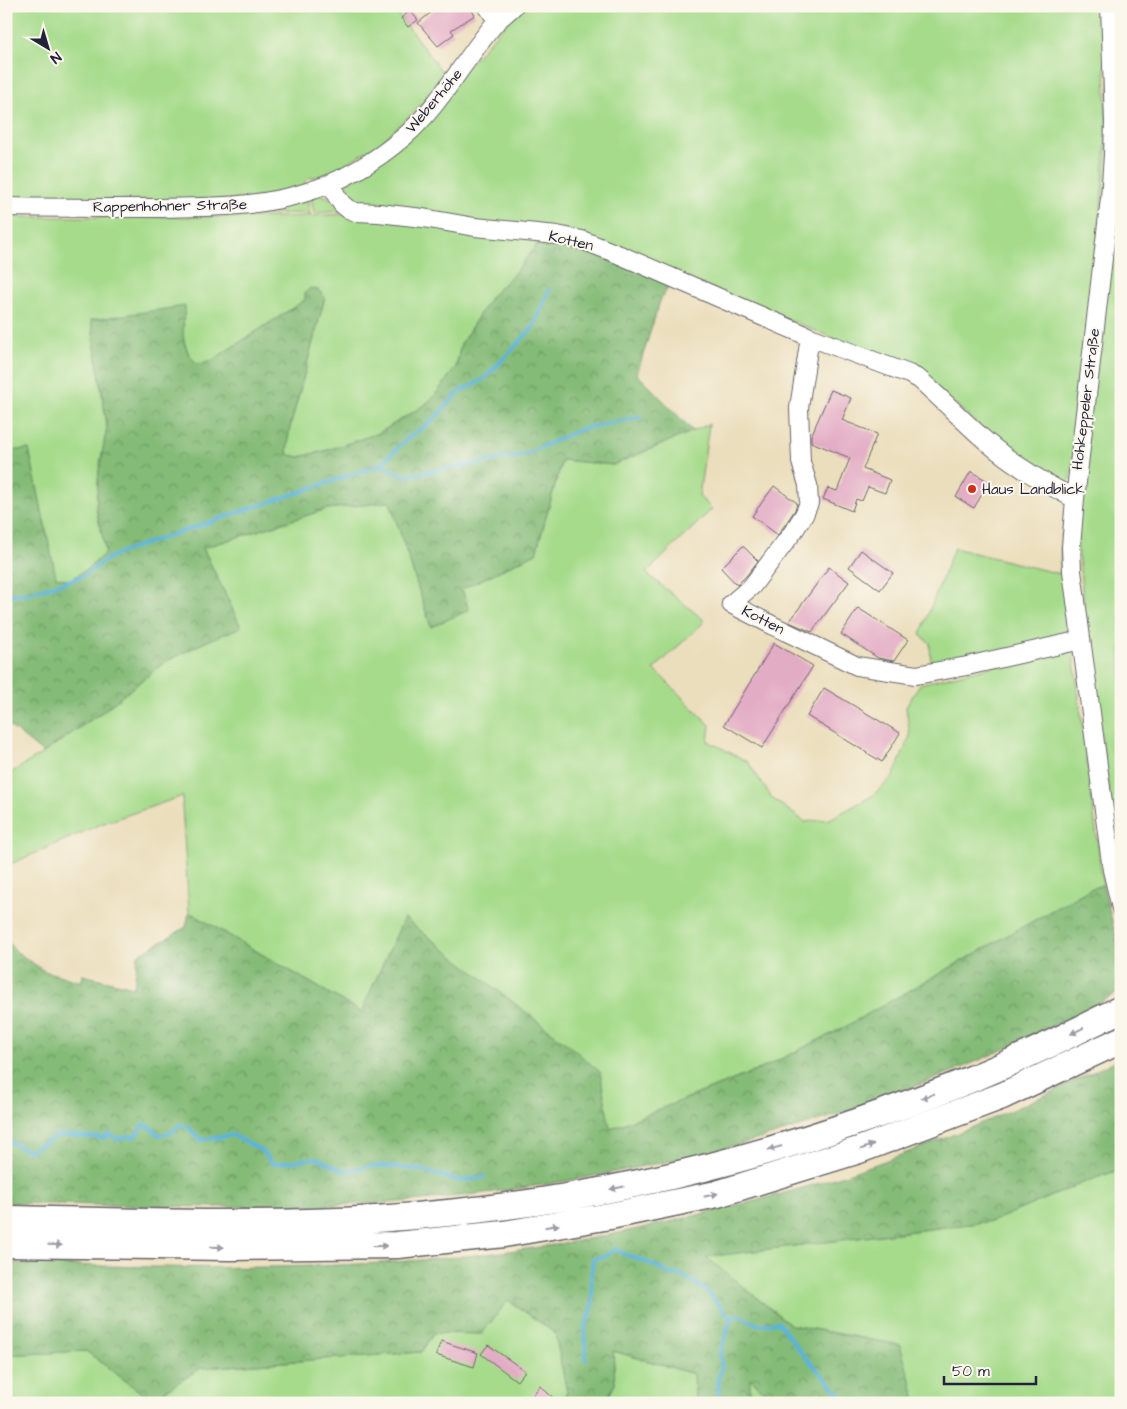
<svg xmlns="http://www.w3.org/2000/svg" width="1127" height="1409" viewBox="0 0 1127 1409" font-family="'Architects Daughter',sans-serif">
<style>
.grass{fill:#a6db8b;stroke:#647e63}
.forest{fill:url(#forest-crowns);stroke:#536e59}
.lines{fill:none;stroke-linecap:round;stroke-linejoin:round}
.stream{stroke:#5cb4d9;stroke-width:4}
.building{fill:#e3acc5}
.minor-casing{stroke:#686468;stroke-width:20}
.highway-casing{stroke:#686468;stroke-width:29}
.minor{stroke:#fff;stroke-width:18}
.highway{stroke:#fff;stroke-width:26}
.oneway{fill:#9c9ca7}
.poi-dot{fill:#c8321e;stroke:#fbf7ec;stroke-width:2}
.labels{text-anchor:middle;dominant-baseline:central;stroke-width:4;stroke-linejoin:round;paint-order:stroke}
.street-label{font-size:15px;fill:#22223b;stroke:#fbf7ec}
.poi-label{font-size:15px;fill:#22223b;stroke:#fbf7ec;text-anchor:start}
</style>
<defs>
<pattern id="forest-crowns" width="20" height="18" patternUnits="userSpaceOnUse" patternTransform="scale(1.25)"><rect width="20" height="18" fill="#84bb77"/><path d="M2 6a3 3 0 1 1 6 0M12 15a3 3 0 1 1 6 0" fill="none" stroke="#6c9863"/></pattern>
</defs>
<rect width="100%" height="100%" fill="#fbf7ec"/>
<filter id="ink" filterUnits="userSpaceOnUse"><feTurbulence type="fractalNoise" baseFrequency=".02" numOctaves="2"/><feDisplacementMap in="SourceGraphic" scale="10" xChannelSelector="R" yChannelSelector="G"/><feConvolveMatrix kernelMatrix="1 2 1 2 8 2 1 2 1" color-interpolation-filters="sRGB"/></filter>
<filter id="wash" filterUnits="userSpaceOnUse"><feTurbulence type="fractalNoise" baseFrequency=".0096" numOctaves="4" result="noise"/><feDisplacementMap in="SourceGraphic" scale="20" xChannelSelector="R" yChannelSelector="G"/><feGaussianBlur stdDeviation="1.12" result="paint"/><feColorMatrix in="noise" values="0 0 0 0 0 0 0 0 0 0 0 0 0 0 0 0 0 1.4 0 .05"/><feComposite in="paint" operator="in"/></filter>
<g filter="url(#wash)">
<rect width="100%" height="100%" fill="#ebdebc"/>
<path class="grass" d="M6 6H392L443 73 424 101 412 114 380 143 334 171 321 176 309 178 305 182V187L253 199 6 201Z
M521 6H1104L1107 156 1071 479 1066 484 1015 458 923 375 619 250 381 209C369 206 335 203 346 184L476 57Z
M1115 6H1121V862H1119L1088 643 1077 543Z
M319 195C331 196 333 202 340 211L314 213 311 197Z
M307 198 310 213 203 215Z
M347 214 538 238 536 246 513 275 491 296 461 344 456 367 433 398 423 406 379 433 328 450 299 457 287 455 289 431 325 297 305 300 211 361 197 364 190 357 182 336 185 307 91 320 107 427 99 471 96 508 106 553 89 568 70 580 56 578 29 450 6 451V217H285Z
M709 424 699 496 712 509 646 573 705 621 654 669 710 725 708 741 748 762 772 798 805 822 830 819 872 796 893 777 910 736 906 707 920 684 1067 648 1073 652 1103 885 1090 889 841 1029 763 1068 610 1129 405 918 361 1012 189 912 182 805 183 796 101 824 6 866V776L43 753 102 712 165 662 207 641 241 627 203 548 327 509 390 501 431 627 462 589 536 553 562 460 613 465Z
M1066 513 1073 629 1071 632 1069 631C1029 652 976 656 931 664L930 643 920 635 954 548 1060 574 1061 541Z
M1121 1169V1403H917L899 1345 791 1325 705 1257 993 1221 1085 1182Z
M508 1300 555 1333 567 1392 563 1403H6V1355L86 1351 151 1400 201 1368 421 1352 434 1333 482 1334Z
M613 1351 695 1374V1403H605L615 1384Z
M749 1377 777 1403H750Z"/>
<path class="forest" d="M538 238 576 245 665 279 669 286 660 301 637 374 693 431 613 465 562 460 536 553 462 589 469 610 431 627 390 502 327 509 203 548 241 627 207 641 165 662 102 712 43 753 6 723V451L29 449 56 577 70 580 89 568 106 552 96 508 99 471 107 427 91 320 185 306C183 329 179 346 197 364L211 361 305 300V293L310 288 318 290 325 297 289 431 287 454 299 457 328 450 379 433 423 406 433 398 456 367 461 344 491 296 513 275 536 246Z
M1103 885 1121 958V991C987 1064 843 1119 696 1156 677 1160 658 1163 639 1167 564 1183 487 1194 411 1201 392 1203 372 1203 353 1204 237 1210 122 1205 6 1203V940L17 952 44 971 82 982V975L134 987 138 955 186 927 189 912 361 1012 404 918 571 1047 600 1072 610 1129 763 1068 841 1029 1090 889Z
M1121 1058V1169L1085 1182 993 1221 706 1257 791 1325 900 1345 917 1403H777L750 1378V1403H695L694 1374 613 1351 615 1384 605 1403H563L567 1392 555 1333 508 1300 482 1334 434 1333 421 1352 201 1368 151 1400 86 1351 6 1355V1263C172 1269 337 1272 502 1252 571 1244 638 1230 706 1213 756 1201 807 1188 856 1171 947 1140 1035 1102 1121 1058Z"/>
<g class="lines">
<path class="stream" d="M380 465 408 438 433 420 459 392 484 379 508 354 534 326 549 290
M6 597 12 594 29 593 68 581 83 576 105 560 124 551 380 465 404 476 524 455 581 429 640 417
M6 1140 29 1151 59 1135 104 1138 109 1134 119 1140 128 1136 135 1137 143 1125 149 1126 158 1135 171 1133 179 1125 188 1127 201 1140 233 1135 261 1150 273 1164 317 1158 344 1171 373 1166H389L421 1170 460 1181 484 1177
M586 1360 585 1327 591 1312 593 1301 591 1276 593 1259 606 1256 615 1249 624 1254 654 1265 667 1273 683 1276 707 1291 731 1319 738 1315 759 1325 778 1322 799 1350 840 1394 842 1403
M719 1403 718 1379 722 1368 720 1354 731 1319"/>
</g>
<g id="blocks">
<path class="building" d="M439 6H469L475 15 451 30 454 34 438 46 418 23Z
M410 11 418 20 408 27 401 18Z
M831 390 851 398 842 420 877 434 863 469 890 480 885 493 868 487 862 501 856 499 852 511 823 499 828 488 837 491 850 458 811 442V436Z
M971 471 989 482 974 508 956 497Z
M774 486 797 503 795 510 778 535 752 516Z
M743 546 758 561 747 575 737 585 721 568Z
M861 550 893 573 880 590 849 567Z
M829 567 849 582 812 632 789 622Z
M858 608 908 640 894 661 878 658 841 634Z
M774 643 813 666 762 748 724 725Z
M824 688 900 733 882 762 807 716Z
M441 1341 478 1353 474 1367 436 1355Z
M488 1345 525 1371 517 1381 481 1354Z
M540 1386 559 1403H540L532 1396Z"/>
</g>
</g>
<g filter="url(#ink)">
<use href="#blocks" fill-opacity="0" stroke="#686468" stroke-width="1"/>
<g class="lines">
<defs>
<path id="minor" d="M487 6 498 21
M1110 6 1114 122 1113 155 1110 198 1075 499 1071 547 1072 571 1112 870 1121 908
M331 183 336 195 342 204 348 209 356 212 379 213 423 218 475 227 557 235 582 240 620 255 810 337 909 374 919 379C942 399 964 422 987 442 1014 465 1044 483 1075 499
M6 207C55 208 105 208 154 208 205 207 258 208 307 192 343 181 377 160 405 136 442 103 465 58 497 21 502 16 509 11 514 6
M810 337 799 408 801 462 808 485 809 503 804 515 793 532 752 586 731 604 774 626 857 666 916 675 967 666 1081 640"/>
<path id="highway" d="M6 1219C129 1221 253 1227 376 1219 464 1213 553 1202 639 1183 750 1160 859 1124 964 1082 1017 1061 1069 1035 1121 1009
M6 1244 230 1247 397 1245 504 1234 610 1216 717 1194 859 1150 1002 1096 1121 1040"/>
</defs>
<use href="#minor" class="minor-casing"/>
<use href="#highway" class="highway-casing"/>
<use href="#minor" class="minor"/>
<use href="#highway" class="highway"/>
</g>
<defs><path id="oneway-solid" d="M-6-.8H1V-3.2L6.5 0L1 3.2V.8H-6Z" transform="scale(1.25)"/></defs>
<g class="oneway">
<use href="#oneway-solid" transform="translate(1077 1031) rotate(154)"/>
<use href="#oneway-solid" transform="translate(928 1096) rotate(159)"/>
<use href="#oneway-solid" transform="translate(867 1147) rotate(-21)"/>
<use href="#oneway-solid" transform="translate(775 1148) rotate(164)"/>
<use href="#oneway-solid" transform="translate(617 1188) rotate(169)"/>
<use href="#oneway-solid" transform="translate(711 1195) rotate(-13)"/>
<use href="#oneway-solid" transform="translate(552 1226) rotate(-9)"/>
<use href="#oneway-solid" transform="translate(55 1245) rotate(1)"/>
<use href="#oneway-solid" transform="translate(380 1246) rotate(-1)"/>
<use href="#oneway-solid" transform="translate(217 1247) rotate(1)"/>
</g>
</g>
<circle class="poi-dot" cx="972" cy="489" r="5"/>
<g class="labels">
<g class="street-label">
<text transform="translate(434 101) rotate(-50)">Weberhöhe</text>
<text transform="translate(170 206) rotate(-1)">Rappenhohner Straße</text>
<text transform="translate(571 241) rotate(13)">Kotten</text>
<text transform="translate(1086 399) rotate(-83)">Hohkeppeler Straße</text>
<text transform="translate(763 620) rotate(27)">Kotten</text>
</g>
<g class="poi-label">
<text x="982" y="489">Haus Landblick</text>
</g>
</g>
<rect width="1127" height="1409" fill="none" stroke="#fbf7ec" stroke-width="25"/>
<g transform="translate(48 48) rotate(142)" stroke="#fbf7ec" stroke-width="4" paint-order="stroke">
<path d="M0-4L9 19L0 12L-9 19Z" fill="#22223b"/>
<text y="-8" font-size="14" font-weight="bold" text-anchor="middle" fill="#22223b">N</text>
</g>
<path d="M944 1376v8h92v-8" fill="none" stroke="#22223b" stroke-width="2.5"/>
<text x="952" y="1376" font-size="15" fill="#22223b" stroke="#fbf7ec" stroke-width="4" paint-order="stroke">50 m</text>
</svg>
